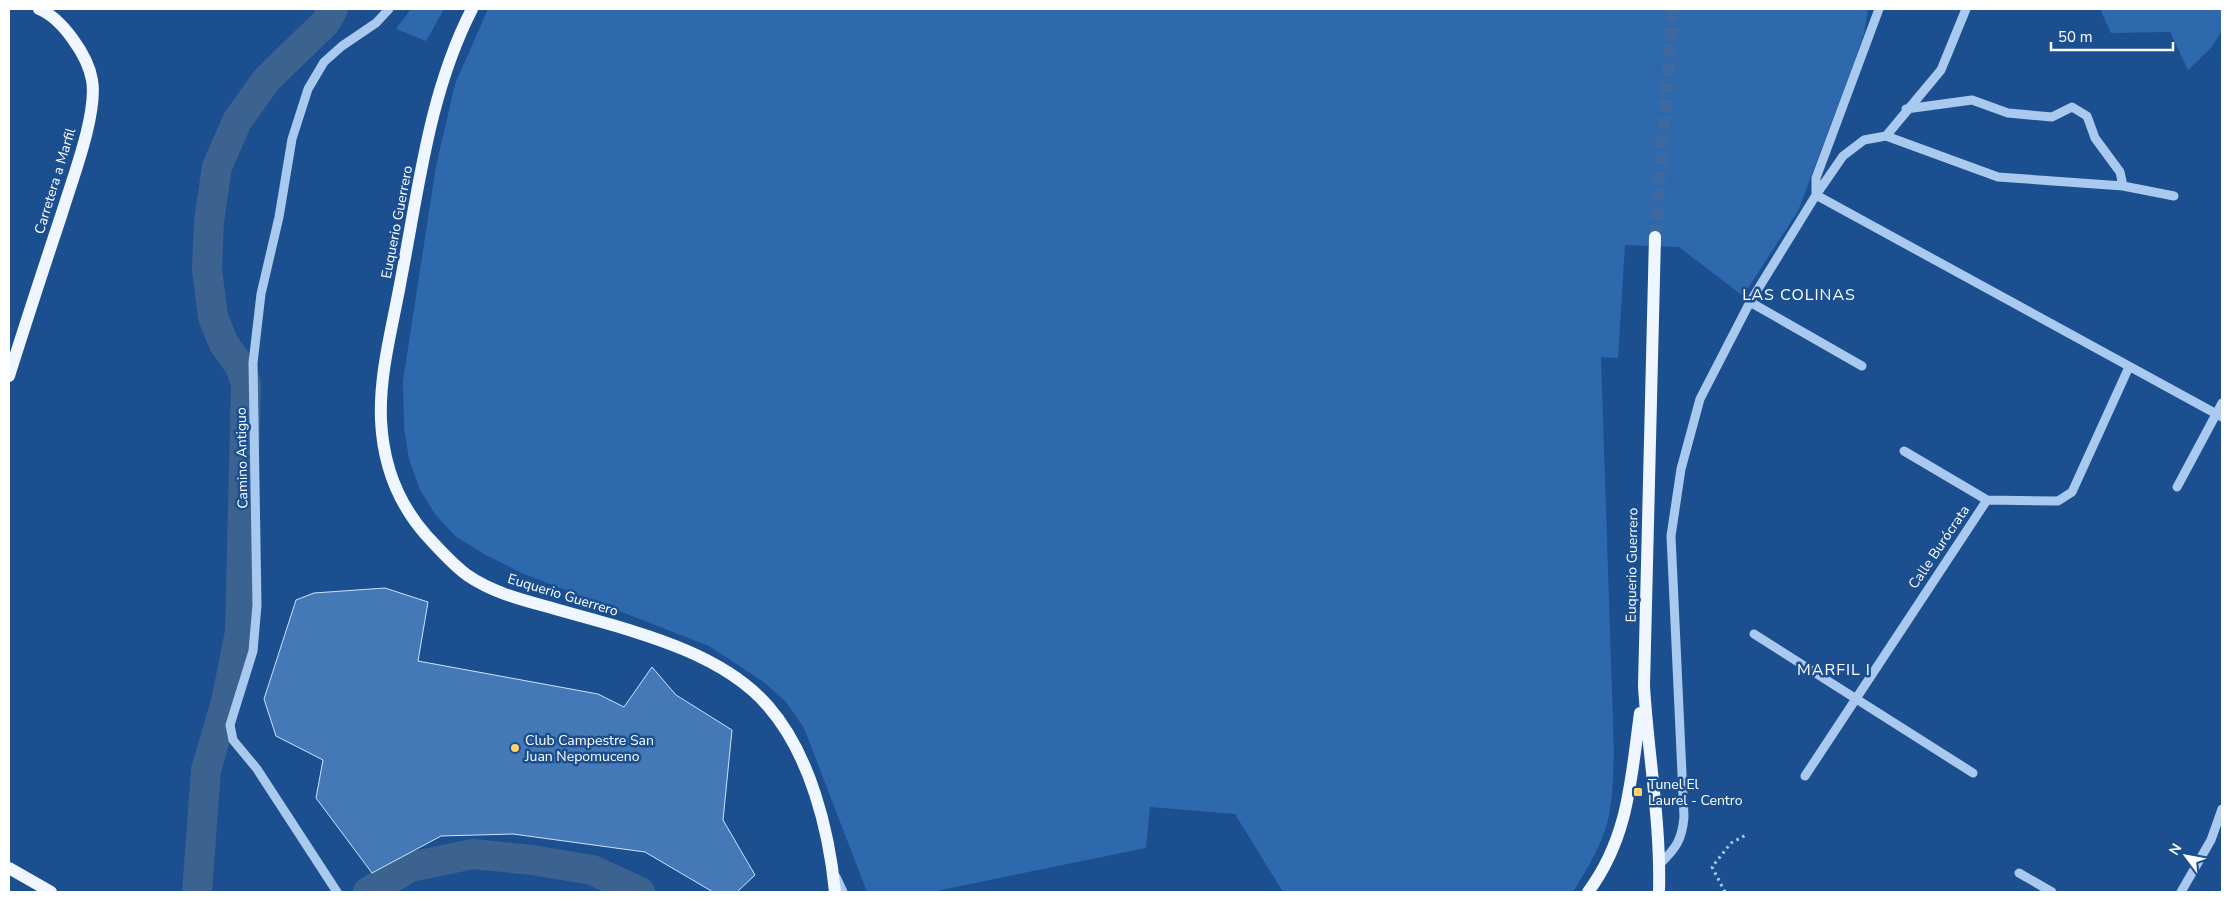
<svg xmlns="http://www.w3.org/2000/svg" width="2231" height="901" viewBox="0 0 2231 901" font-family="'Nunito Sans',sans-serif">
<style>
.green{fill:#2e69ad}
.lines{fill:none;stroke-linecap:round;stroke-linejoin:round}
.river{stroke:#3c6290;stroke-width:30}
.building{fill:#4478b7;stroke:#cfe3fa}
.major-tunnel{stroke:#3d69a0;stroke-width:12;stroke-dasharray:12 6;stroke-linecap:butt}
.path{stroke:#a9c9ee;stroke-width:3;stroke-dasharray:2.5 4;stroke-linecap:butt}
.minor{stroke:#a9c9ee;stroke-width:9}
.major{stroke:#f0f6ff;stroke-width:12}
.poi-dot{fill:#ffd166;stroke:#1b4f8f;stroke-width:2}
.labels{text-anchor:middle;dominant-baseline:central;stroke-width:5;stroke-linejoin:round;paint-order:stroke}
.street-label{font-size:14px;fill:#fff;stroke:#1b4f8f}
.poi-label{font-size:14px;fill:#fff;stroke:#1b4f8f;text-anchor:start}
.quarter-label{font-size:16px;letter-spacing:1px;fill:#fff;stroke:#1b4f8f}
</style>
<rect width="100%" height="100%" fill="#1b4f8f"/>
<path class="green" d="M411 9H444L426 41 396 29Z
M488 9H1868L1864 34 1855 60 1798 211 1743 296 1679 247 1625 245 1618 358 1601 357 1614 753C1613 773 1613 795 1609 815 1604 842 1587 869 1573 892H1283L1235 814 1150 807 1146 848 931 892H867L804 728 786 702 765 683 709 646 524 574 484 554 455 536 435 514 420 490 409 459 404 428 403 381 436 166 455 84Z
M2100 9H2222V30L2212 47 2188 70 2170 32 2111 33Z"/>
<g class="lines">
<path class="river" d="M197 892 206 770 226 702 240 632 246 384 240 366 224 344 213 317 207 270 209 221 217 167 237 121 267 79 325 23 333 9
M368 892 410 867 473 854 532 860 592 870 640 892"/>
</g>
<path class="building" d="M385 588 428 602 418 661 598 694 624 707 652 667 676 695 732 730 723 820 755 875 737 892H713L645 852 513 834 441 836 372 873 316 798 323 760 276 736 264 699 296 600 314 593Z"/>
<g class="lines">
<path class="major-tunnel" d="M1655 237 1673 9"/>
<path class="path" d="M1725 892 1712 867 1731 843 1746 835"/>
<path class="minor" d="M1879 9 1816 178V195L2222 417
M1906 109 1972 100 2008 113 2052 117 2072 107 2087 116 2095 138 2120 172 2123 186
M1886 136 1941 70 1966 9
M1750 302 1862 366
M1904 451 1987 500
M2177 487 2222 403
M1754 634 1973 773
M1805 776 1987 500 2058 501 2072 492 2129 367
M1660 864C1676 848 1682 840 1684 817L1671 536 1681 469 1700 399 1750 302 1816 195 1843 156 1864 140 1886 136 1998 177 2123 186 2174 196
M2019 873 2052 892
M836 877 843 892
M337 892 257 769 233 740 230 725 253 651 257 605 253 363 261 294 279 217 292 139 308 89 324 62 342 46 376 23 389 9
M2181 892 2211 840 2222 809"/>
<path class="major" d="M472 9C429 93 419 187 401 279 393 325 379 373 381 420 383 465 397 502 426 535 439 549 452 564 467 575 493 593 523 600 552 608 623 629 718 648 768 706 810 754 829 830 835 892
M1655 237 1644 686C1648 754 1661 823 1659 892
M9 376C26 322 44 267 62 213 72 180 98 113 92 80 88 56 62 18 39 9
M9 868 51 892
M1588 892C1629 837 1631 778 1640 713"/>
</g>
<g class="poi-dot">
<circle cx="515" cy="748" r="5"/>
<rect x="1633" y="787" width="10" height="10" rx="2.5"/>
</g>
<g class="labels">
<g class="street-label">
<text transform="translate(55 181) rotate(-73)">Carretera a Marfil</text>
<text transform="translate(397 222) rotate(-79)">Euquerio Guerrero</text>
<text transform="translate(242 458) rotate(-91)">Camino Antiguo</text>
<text transform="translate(1939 547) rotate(-56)">Calle Burócrata</text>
<text transform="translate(1632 565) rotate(-89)">Euquerio Guerrero</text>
<text transform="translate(563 595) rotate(17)">Euquerio Guerrero</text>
</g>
<g class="poi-label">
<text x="525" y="740">Club Campestre San<tspan x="525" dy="16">Juan Nepomuceno</tspan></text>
<text x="1648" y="784">Tunel El<tspan x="1648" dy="16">Laurel - Centro</tspan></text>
</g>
<g class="quarter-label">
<text x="1799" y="295">LAS COLINAS</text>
<text x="1834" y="670">MARFIL I</text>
</g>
</g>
<rect width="2231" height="901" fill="none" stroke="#ffffff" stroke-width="20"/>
<g transform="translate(2186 856) rotate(302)" stroke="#1b4f8f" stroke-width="4" paint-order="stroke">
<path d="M0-4L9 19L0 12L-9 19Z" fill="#ffffff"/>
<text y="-8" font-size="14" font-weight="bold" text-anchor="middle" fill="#ffffff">N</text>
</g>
<path d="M2051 42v8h122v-8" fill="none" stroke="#ffffff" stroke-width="2.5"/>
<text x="2058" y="42" font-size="15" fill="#ffffff" stroke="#1b4f8f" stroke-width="4" paint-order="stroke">50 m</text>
</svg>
